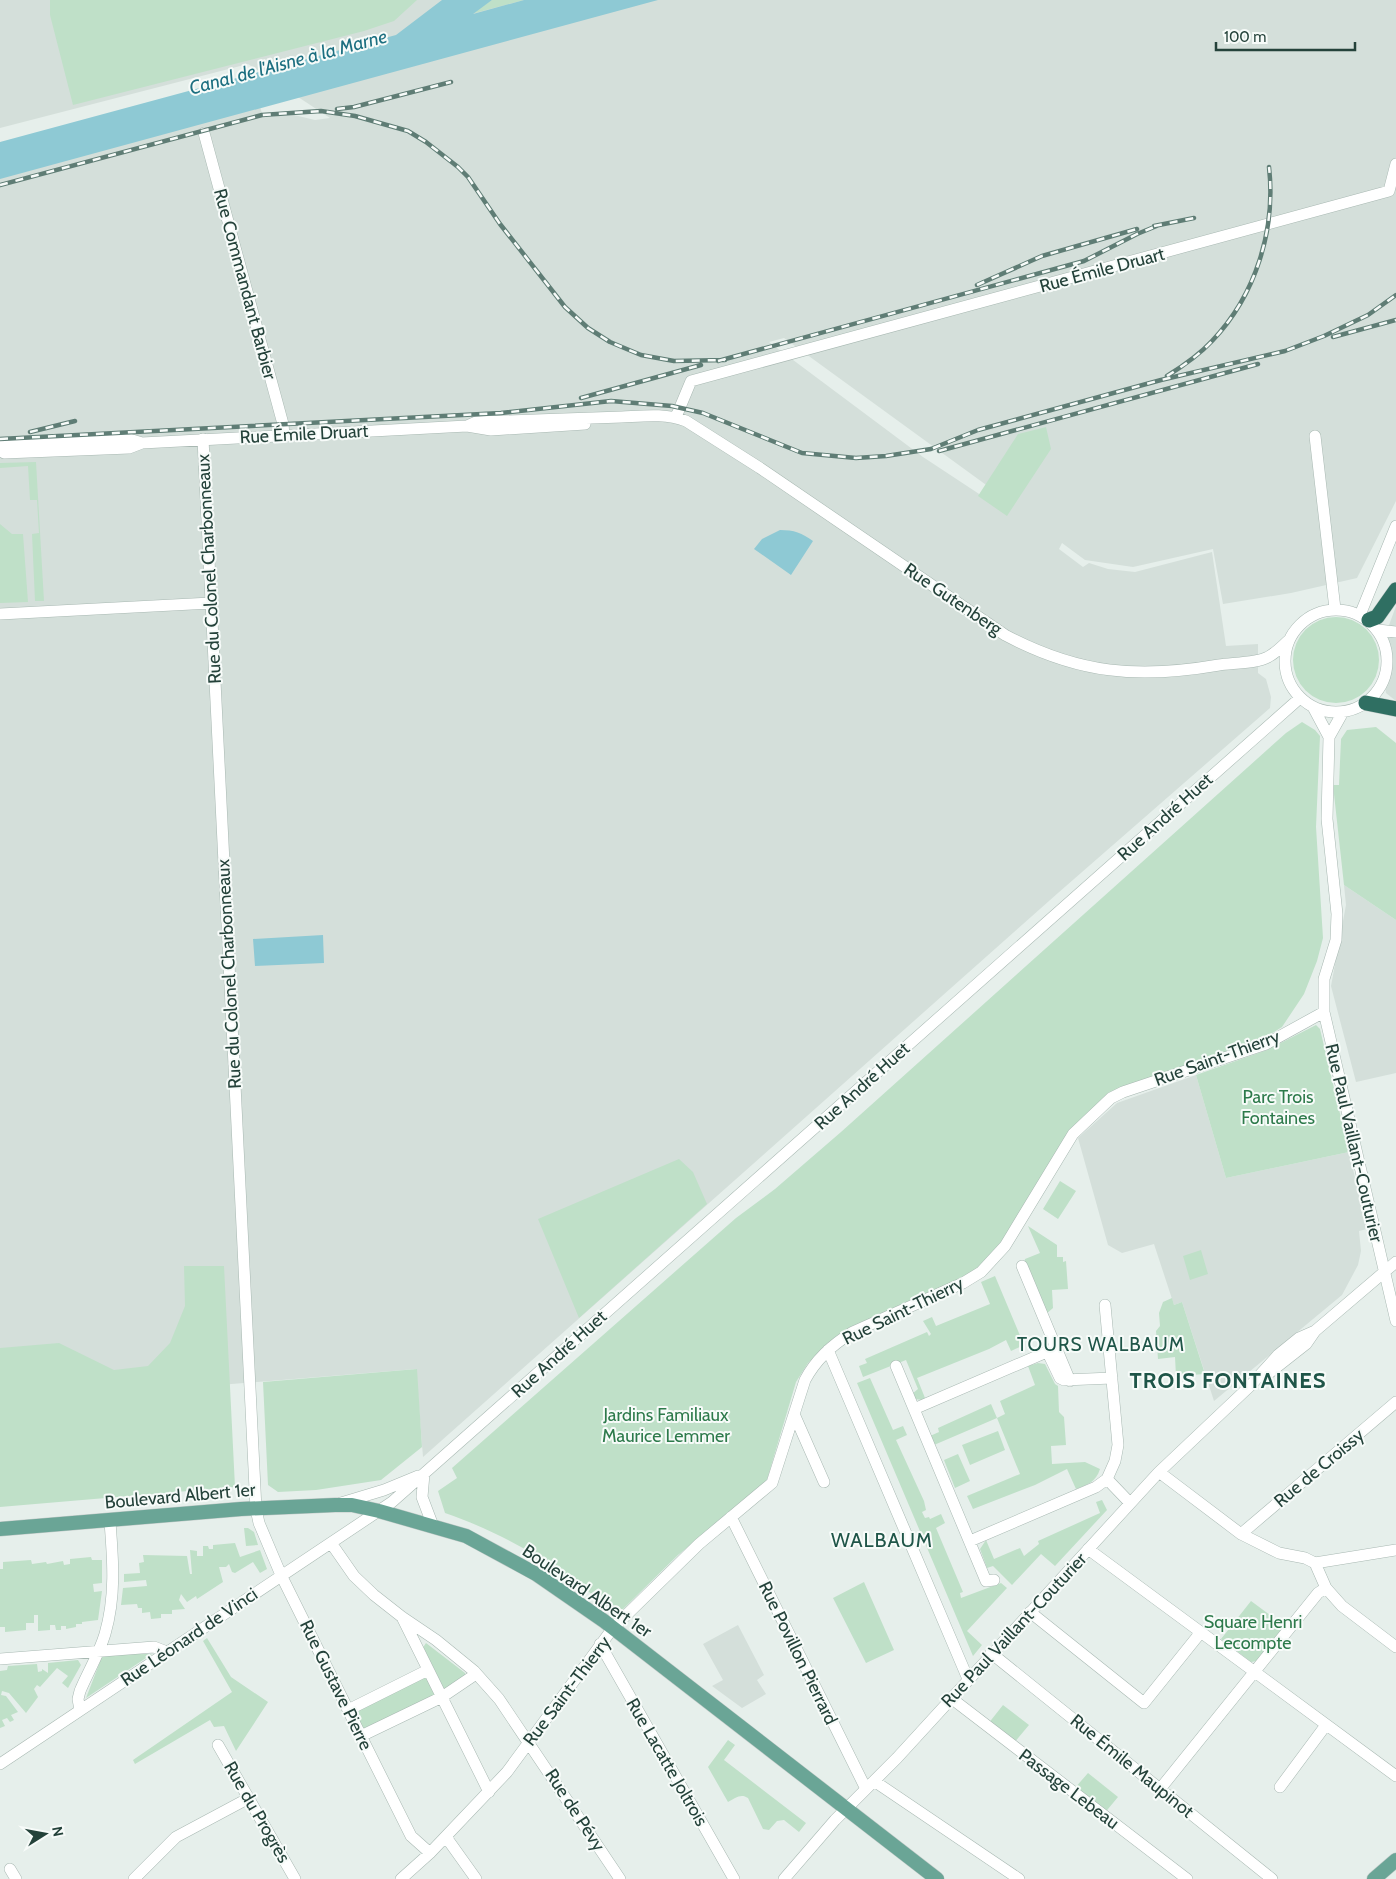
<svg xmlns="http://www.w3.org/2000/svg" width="1396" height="1879" viewBox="0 0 1396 1879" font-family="Cabin,sans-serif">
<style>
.built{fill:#d4dfda;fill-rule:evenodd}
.green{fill:#bfe0c8}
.water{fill:#8ec9d4}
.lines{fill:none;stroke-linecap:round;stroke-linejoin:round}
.minor-casing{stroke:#a8b8b2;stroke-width:12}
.major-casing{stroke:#c2cac8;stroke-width:15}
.highway-casing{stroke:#c2cac8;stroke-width:16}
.minor{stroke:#fff;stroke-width:11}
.major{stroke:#6aa596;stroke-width:14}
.highway{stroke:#2f6f62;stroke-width:15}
.rail-casing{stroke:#5f7d75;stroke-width:4.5}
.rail{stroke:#f7fbf9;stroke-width:2.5;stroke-dasharray:8;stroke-linecap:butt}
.labels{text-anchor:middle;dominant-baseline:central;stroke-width:4;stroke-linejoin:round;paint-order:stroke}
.street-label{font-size:18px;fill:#24423a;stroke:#f7fbf9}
.park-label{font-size:18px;fill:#2d7a4b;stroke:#f7fbf9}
.water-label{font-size:19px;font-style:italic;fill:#1c6f80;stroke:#f7fbf9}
.neighbourhood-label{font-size:19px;letter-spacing:1px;fill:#1f5548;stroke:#f7fbf9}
.quarter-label{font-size:20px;letter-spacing:1px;fill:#1f5548;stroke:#f7fbf9}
.district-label{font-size:22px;font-weight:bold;letter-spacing:1px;fill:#1f5548;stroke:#f7fbf9}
</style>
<rect width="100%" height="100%" fill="#e6efeb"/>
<path class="built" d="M0 0H1396V501L1357 578 1291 593 1223 604 1213 549 1133 567 1085 560 1062 543 1059 549 1083 567 1089 563 1108 569 1135 572 1212 552 1226 646 1258 644V673L1266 679 1271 697 1270 708 1058 893 423 1457 416 1369 0 1403V157L255 89 263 117 294 115 315 120 330 118 248 64 0 128ZM784 338 1000 495 1008 513 923 457 769 342Z
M1396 606V701L1386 693 1380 650Z
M1344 885 1396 920V1073L1356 1082 1331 986 1346 905Z
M1196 1075 1226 1178 1349 1152 1367 1229 1359 1231 1361 1251 1358 1265 1342 1295 1214 1401 1182 1302 1174 1305 1154 1244 1122 1253 1108 1245 1078 1138 1117 1103Z
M738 1625 764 1675 757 1680 766 1694 742 1708 712 1686 723 1680 703 1644Z"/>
<path class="green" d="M50 0H417L394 21 364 31 73 105 50 15Z
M492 0H524L471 14Z
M1046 427 1051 449 1007 516 978 496 1018 434Z
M36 462 44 601H35L32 534 39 533 37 500H30L28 466 0 468V463Z
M0 524 12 534H23L28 602 0 603Z
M1293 660a43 43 0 1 1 86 0a43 43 0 1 1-86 0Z
M1302 722 1315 730 1320 736 1316 827 1323 938 1317 961 1304 994 1282 1027 1263 1039 1108 1093 1063 1144 1009 1235 974 1272 833 1340 808 1363 796 1382 766 1483 678 1555 621 1611 614 1612C562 1569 509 1535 445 1513L438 1491 457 1478 452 1468 736 1218 775 1189 841 1132 1286 733Z
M1376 727 1396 743V920L1344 885 1333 785H1339L1341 739 1347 730Z
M1316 1025 1320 1029 1349 1152 1226 1178 1196 1075 1267 1050Z
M679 1159 693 1172 707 1204 579 1318 538 1219Z
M1060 1181 1076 1191 1058 1219 1043 1209Z
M1028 1226 1057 1245V1257H1063V1262L1066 1261 1068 1289 1052 1290 1053 1308 1045 1315 1024 1264 1025 1259 1040 1253Z
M1201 1250 1208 1274 1190 1280 1183 1256Z
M184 1266H224L235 1487 0 1507V1348L59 1343 114 1370 148 1366 170 1343 185 1306Z
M995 1276 1024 1345 1011 1351 1006 1340 989 1349 917 1378 925 1398 922 1400 915 1399 912 1394 918 1389 906 1360 863 1377 859 1366 867 1363 865 1359 927 1332 929 1336 931 1334 923 1321 932 1317 936 1326 990 1304 981 1282Z
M1172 1298 1174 1305 1182 1302 1205 1374 1176 1376 1175 1357 1158 1359 1156 1331 1160 1326 1159 1313 1163 1302Z
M1038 1363 1045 1364 1055 1384 1058 1386 1059 1412 1064 1417 1066 1445 1051 1446 1052 1464 1085 1462 1100 1469C1096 1482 1087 1485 1076 1489L1067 1469 1035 1485 973 1509 967 1496 1020 1474 997 1418 934 1445 930 1436 939 1432 938 1428 991 1404 997 1418 1005 1414 1000 1401 1035 1385 1028 1366Z
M417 1369 422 1447 381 1480 316 1490 278 1492 268 1485 263 1382Z
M870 1378 893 1430 903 1426 907 1435 896 1440 924 1501 926 1510 922 1512 925 1518 929 1517 930 1519 941 1514 945 1523 936 1528 963 1592 960 1593 961 1598 1001 1583 1007 1588 967 1631 982 1645 973 1656 857 1383Z
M998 1431 1005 1450 970 1465 962 1445Z
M958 1454 970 1481 955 1488 944 1460Z
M1102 1500 1107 1510 1055 1566 1041 1554 1012 1585 993 1566 987 1568 980 1549 986 1540 994 1559 1020 1548 1024 1556 1039 1544 1038 1541 1100 1513 1096 1502Z
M244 1528H248L254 1532 258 1545 246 1546Z
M235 1543 240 1557 260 1550 267 1569 260 1573 253 1562 235 1573 232 1572 229 1564 226 1567H219L223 1582 197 1599 196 1596 187 1602 181 1594 179 1600 185 1609 172 1610V1614H161V1618L151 1619 150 1612 142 1613V1608H138L137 1604 121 1605 123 1588 147 1586 146 1580 124 1582V1574L140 1573 139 1563 144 1562 143 1555 187 1556 190 1574H192L190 1550 197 1551V1556H203V1546H208L209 1549H213V1545Z
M91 1557 92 1560H102V1583L93 1584 94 1592 102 1591 98 1620 82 1622V1624H76V1627L66 1629V1626H61V1630H56L55 1625H50V1630L38 1631V1615H34V1623H26V1630L5 1632V1627H0V1569H3V1562L31 1560 32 1564 46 1562 47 1564 63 1561 64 1565 70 1564V1559Z
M864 1582 894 1650 866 1663 833 1598Z
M1251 1601 1285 1626 1257 1661 1251 1662 1221 1639Z
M207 1638 231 1677 268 1702 236 1751 224 1726 214 1727 210 1720 135 1764 133 1760 232 1692 203 1641Z
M426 1643 465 1673V1676L444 1692 422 1649Z
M103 1654H152L86 1698Z
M78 1660 81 1665 68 1688 62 1683 68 1676 57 1668 40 1687 37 1685 34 1689 38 1697 26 1713 9 1693 2 1691 1 1695 6 1696 18 1712 11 1715 14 1720 10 1722 7 1718 2 1720 5 1726 0 1728V1671L7 1670 8 1666 37 1664 38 1672 42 1671V1669L48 1673V1663Z
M426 1677 435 1696 363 1731 354 1712Z
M1003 1705 1029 1725 1014 1743 988 1724Z
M728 1740 735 1745 724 1760 806 1823 799 1832 784 1820 777 1821 769 1830 763 1829 748 1798C741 1793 735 1798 728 1802L708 1767Z
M1088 1773 1118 1797 1103 1815 1074 1789Z"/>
<path class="water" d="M442 0H492L473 14 524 0H658L0 179V142L396 35Z
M780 530C794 530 802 533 813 541L791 575 754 549 762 539Z
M323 935 324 963 255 966 253 939Z"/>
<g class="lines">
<defs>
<path id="minor" d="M204 133 283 424 284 436
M676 417 691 381 1389 191 1396 164
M467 426 476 422C525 420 573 419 622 417 643 416 665 413 686 421L760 468 1005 635C1079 674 1138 679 1219 665 1232 663 1258 663 1268 657 1276 653 1282 646 1289 640
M1315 436 1335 609
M203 439 256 1509 259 1523 281 1575 361 1736 411 1836 430 1853
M0 446 129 439 142 443 467 426 491 430 585 424
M4 453 129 448 142 443
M1285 661a51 51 0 1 1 102 0a51 51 0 1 1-102 0Z
M0 614 211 603
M1360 615 1396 526
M1378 630 1396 632
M1313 707 1329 737 1327 819 1337 914 1336 940 1324 979V1012L1396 1321
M1329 737 1343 712
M1022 1266 1070 1381
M1105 1305 1118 1445 1115 1461 1107 1479 1130 1503
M828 1350 968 1679
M1048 1353 1060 1378 1064 1380 1112 1378
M896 1366 986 1581 994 1580
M1264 1377 1306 1344 1315 1331 1396 1262
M914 1409 1056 1348
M794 1414 824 1482
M1159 1472 1241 1534 1279 1553 1305 1558 1315 1563 1326 1588 1342 1606 1396 1647
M424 1474 422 1497 433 1526
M341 1503 384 1490 418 1476
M731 1517 866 1789
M1241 1534 1396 1402
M970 1541 1096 1487 1107 1479
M331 1543 354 1576 374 1595 402 1617 436 1640 474 1671 499 1699 620 1879
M1088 1549 1396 1776
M1315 1563 1396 1550
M1030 1612 1144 1703 1201 1632
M403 1619 489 1792
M600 1644 734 1879
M991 1653 1272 1879
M0 1659 154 1647 167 1652
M951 1698 1187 1879
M80 1710 78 1699 80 1691C88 1672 99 1654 105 1634 116 1596 113 1560 110 1522
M348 1710 428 1670
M361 1736 442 1697 476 1674
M218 1745 295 1879
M0 1764 392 1502 1300 698
M874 1781 1019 1879
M1280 1787 1326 1725
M1160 1789 1318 1593 1326 1588
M446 1837 476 1879
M10 1869 16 1879
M134 1879 176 1837 249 1798
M401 1879 430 1853 507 1772 613 1628 699 1544 772 1483 805 1380C816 1359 833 1344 853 1332L963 1283 981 1272 1005 1246 1073 1134 1111 1098 1123 1092 1266 1044 1324 1012
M784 1879 835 1820 897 1758 1159 1472 1250 1386 1278 1355 1299 1338 1315 1331"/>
<path id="major" d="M0 1529 241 1509 335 1505H352L379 1511 466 1536 536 1574 604 1621 937 1879
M1374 1879 1396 1860"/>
<path id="highway" d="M1369 620 1377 617 1396 590
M1366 703 1396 709"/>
</defs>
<use href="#minor" class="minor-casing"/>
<use href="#major" class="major-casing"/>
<use href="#highway" class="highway-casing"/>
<use href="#minor" class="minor"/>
<use href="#major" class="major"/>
<use href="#highway" class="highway"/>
<defs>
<path id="rail" d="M337 109 354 107 451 82
M0 185 262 115 321 111 355 116 408 131 426 142 458 167 468 177 500 224 565 307 588 328 610 342 641 355 674 361 725 360
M1154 226 1194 218
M977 285 1042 256 1137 229
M1333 337 1396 320
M718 361 1084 261 1137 234 1159 225
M1167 376C1183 366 1199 355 1212 341 1256 295 1276 229 1269 167
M581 398 701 365
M30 432 75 421
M0 439 501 413 611 401 672 406 703 413 802 453 856 458 886 456 931 449 978 430 1161 380 1285 351 1324 336 1368 315 1396 295
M939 451 1258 364"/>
</defs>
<use href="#rail" class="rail-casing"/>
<use href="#rail" class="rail"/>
</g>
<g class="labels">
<g class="street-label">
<text transform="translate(1102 270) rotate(-15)">Rue Émile Druart</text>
<text transform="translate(245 284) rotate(75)">Rue Commandant Barbier</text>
<text transform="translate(304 434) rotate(-3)">Rue Émile Druart</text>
<text transform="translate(209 569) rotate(-93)">Rue du Colonel Charbonneaux</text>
<text transform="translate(953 599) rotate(34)">Rue Gutenberg</text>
<text transform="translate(1165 817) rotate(-42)">Rue André Huet</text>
<text transform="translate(229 974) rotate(-93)">Rue du Colonel Charbonneaux</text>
<text transform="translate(1217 1058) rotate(-20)">Rue Saint-Thierry</text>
<text transform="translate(862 1086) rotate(-42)">Rue André Huet</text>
<text transform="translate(1354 1143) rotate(77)">Rue Paul Vaillant-Couturier</text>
<text transform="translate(903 1311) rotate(-26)">Rue Saint-Thierry</text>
<text transform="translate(559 1354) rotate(-42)">Rue André Huet</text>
<text transform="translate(1319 1468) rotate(-40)">Rue de Croissy</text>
<text transform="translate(180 1496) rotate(-5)">Boulevard Albert 1er</text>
<text transform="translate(587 1591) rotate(34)">Boulevard Albert 1er</text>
<text transform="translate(1014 1630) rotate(-47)">Rue Paul Vaillant-Couturier</text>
<text transform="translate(189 1637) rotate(-34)">Rue Léonard de Vinci</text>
<text transform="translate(798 1653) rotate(64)">Rue Povillon Pierrard</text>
<text transform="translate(336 1685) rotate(64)">Rue Gustave Pierre</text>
<text transform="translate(567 1691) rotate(-53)">Rue Saint-Thierry</text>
<text transform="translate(667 1762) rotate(60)">Rue Lacatte Joltrois</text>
<text transform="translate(1132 1766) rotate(39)">Rue Émile Maupinot</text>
<text transform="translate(1069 1789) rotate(37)">Passage Lebeau</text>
<text transform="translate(575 1810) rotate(57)">Rue de Pévy</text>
<text transform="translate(257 1812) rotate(60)">Rue du Progrès</text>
</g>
<g class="park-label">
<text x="1278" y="1097">Parc Trois<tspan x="1278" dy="21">Fontaines</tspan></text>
<text x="666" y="1415">Jardins Familiaux<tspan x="666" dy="21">Maurice Lemmer</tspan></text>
<text x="1253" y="1622">Square Henri<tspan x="1253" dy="21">Lecompte</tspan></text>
</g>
<g class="water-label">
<text transform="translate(288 62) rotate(-15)">Canal de l'Aisne à la Marne</text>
</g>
<g class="neighbourhood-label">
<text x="1101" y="1344">TOURS WALBAUM</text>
</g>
<g class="quarter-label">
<text x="882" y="1540">WALBAUM</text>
</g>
<g class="district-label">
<text x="1228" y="1380">TROIS FONTAINES</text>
</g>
</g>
<g transform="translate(45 1834) rotate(79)" stroke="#f7fbf9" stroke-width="4" paint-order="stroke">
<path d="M0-4L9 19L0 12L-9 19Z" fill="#24423a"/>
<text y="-8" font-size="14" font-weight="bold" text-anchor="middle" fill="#24423a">N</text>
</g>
<path d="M1216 42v8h139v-8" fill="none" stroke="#24423a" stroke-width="2.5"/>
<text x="1224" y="42" font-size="15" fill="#24423a" stroke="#f7fbf9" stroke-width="4" paint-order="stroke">100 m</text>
</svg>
